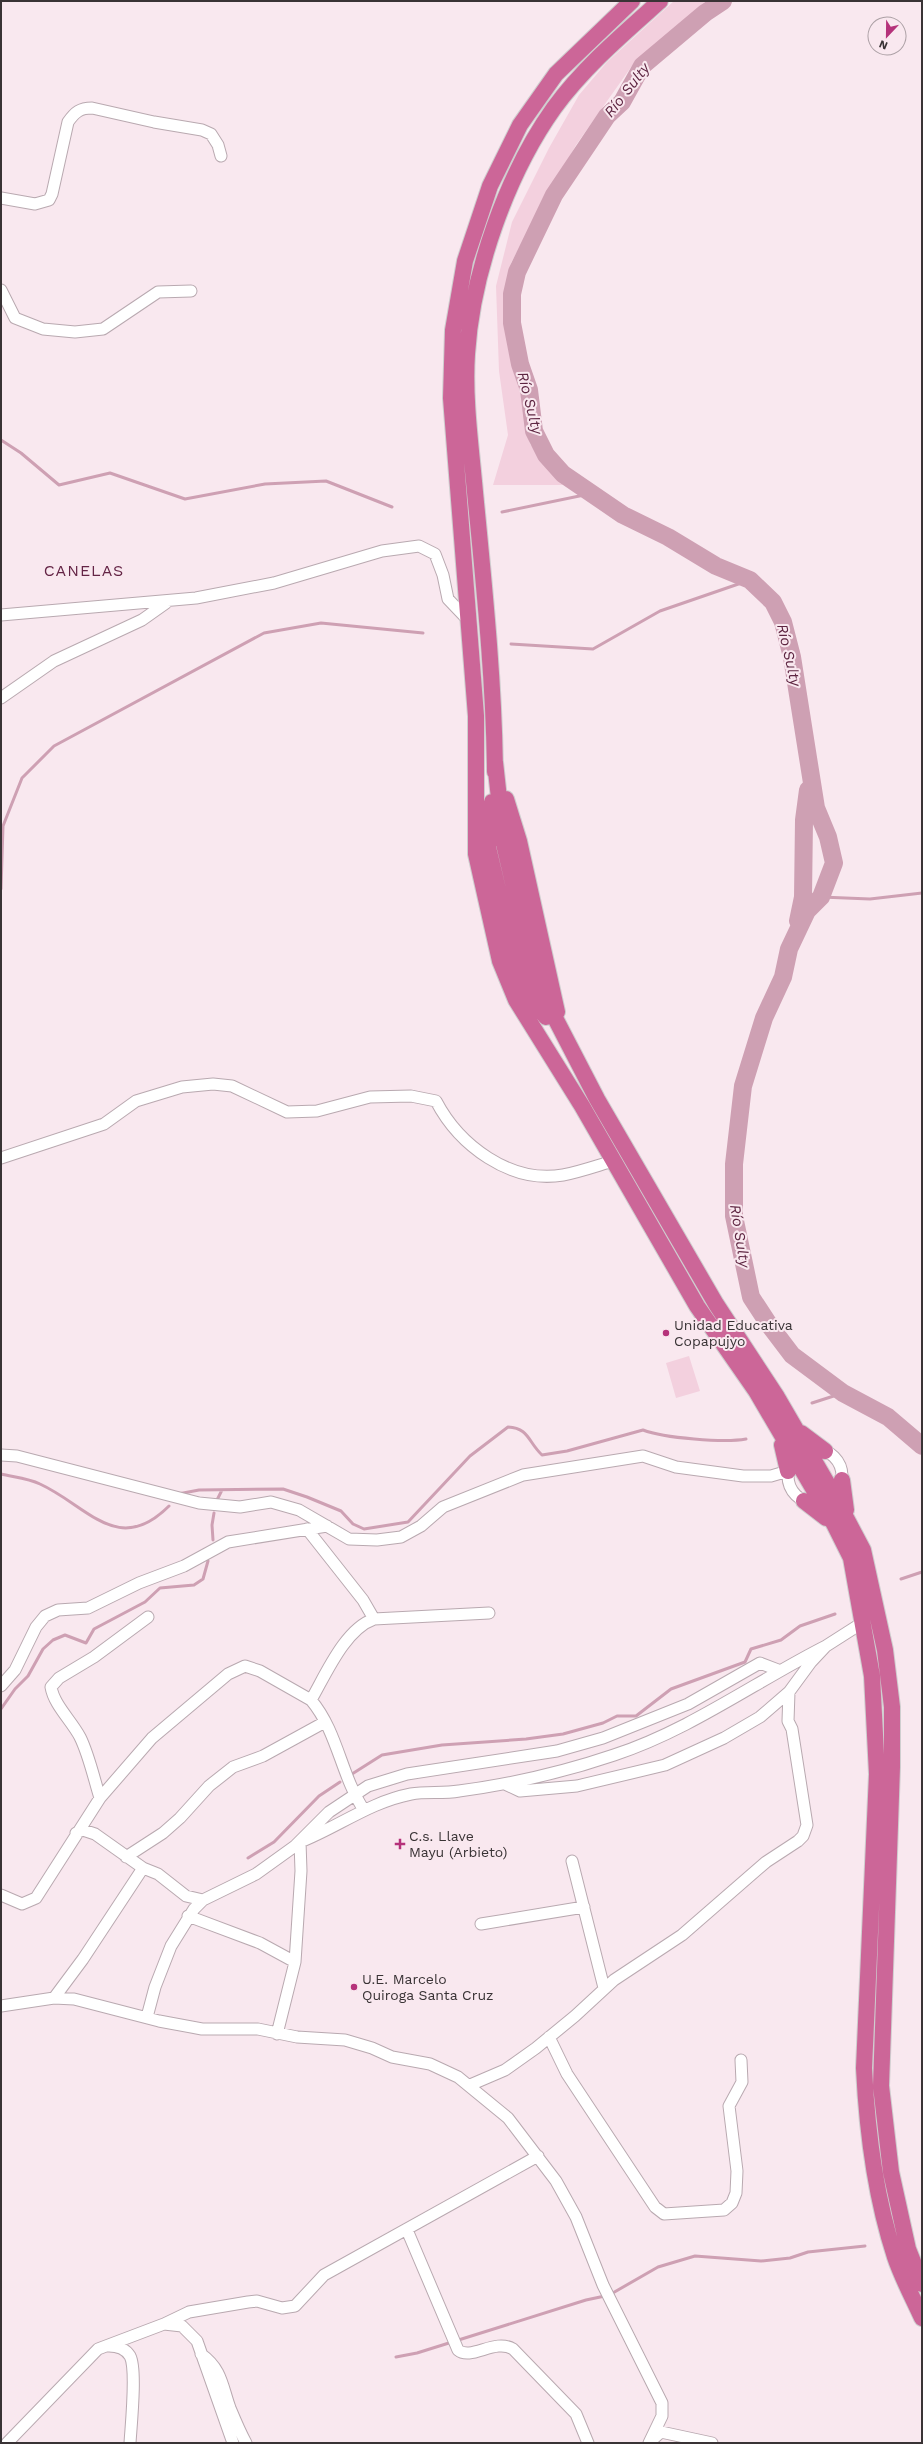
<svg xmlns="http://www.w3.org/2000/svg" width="923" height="2444" viewBox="0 0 923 2444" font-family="'Work Sans',sans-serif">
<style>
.green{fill:#f3d0de}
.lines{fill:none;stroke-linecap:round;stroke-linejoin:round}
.stream{stroke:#cea0b3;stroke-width:3}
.river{stroke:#cea0b3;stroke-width:18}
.minor-casing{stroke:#b9a9b0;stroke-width:13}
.highway-casing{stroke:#cfcecf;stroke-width:18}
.minor{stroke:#fff;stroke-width:11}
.highway{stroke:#cc6698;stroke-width:16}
.poi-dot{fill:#b5327a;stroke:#f9e8ef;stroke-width:1.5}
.labels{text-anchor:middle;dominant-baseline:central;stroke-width:4;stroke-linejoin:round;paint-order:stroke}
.poi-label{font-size:14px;fill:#393335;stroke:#f9e8ef;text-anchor:start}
.water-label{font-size:15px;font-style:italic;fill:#5e2642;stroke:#f9e8ef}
.quarter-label{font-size:16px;letter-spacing:1px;fill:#642445;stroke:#f9e8ef}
</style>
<rect width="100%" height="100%" fill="#f9e8ef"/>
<path class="green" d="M674 1H706L634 63 576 145 511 263 503 306 513 370 524 405 530 444 563 485H493L508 435 499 371 496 286 512 222 549 148 579 95 607 62Z
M689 1356 700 1391 676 1398 666 1363Z"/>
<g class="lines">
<path class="stream" d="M1 440 21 453 59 485 110 473 185 499 265 484 326 481 392 507
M502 512 589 494
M511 644 593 649 660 611 750 580
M1 889 3 826 22 778 54 746 264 633 321 623 423 633
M821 897 870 899 922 893
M812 1403 843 1393
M1 1474C13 1477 28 1478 40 1484 88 1506 118 1557 169 1506
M178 1494 199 1490 283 1489 307 1497 341 1511 353 1524 364 1529 408 1522 470 1456 508 1427C529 1428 528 1442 542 1455L567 1451 643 1430C664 1438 724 1443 746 1439
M217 1500 222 1490
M213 1540 212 1525 214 1513
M901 1579 922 1572
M1 1709 15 1689 28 1676 43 1649 53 1640 65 1635 86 1643 94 1629 145 1602 160 1588 194 1585 203 1579 208 1561
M352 1774 382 1755 442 1745 526 1739 563 1734 603 1723 617 1716H636L671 1689 745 1662 751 1649 781 1640 800 1626 835 1614
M248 1858 274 1842 319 1796 340 1782
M611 2294 658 2267 695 2256 761 2261 790 2258 808 2252 865 2246
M396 2357 417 2353 586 2300 605 2296"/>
<path class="river" d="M723 1 705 13 642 66 622 102 607 116 554 195 517 272 512 294V323L520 364 529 390 534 431 546 455 563 474 623 515 668 537 716 566 750 580 773 602 783 622 792 657 816 808 828 837 834 863 821 897 807 911 789 949 783 977 764 1018 743 1086 734 1164V1216L751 1297 770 1326 792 1355 843 1393 888 1417 922 1446
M798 921 803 897 804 820 808 790"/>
<defs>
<path id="minor" d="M1 198 35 204 49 200 52 194 68 122C75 112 80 108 92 108L154 122 202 130 211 134 218 145 221 156
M1 290 15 318 43 329 75 332 103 329 158 292 191 291
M1 615 196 598 274 583 382 551 419 546 435 554 443 575 448 599 468 620
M1 698 54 661 142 620 166 603
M1 1158 104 1124 136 1101 182 1087 213 1084 232 1086 287 1112 317 1111 370 1097 411 1096 436 1101C459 1145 510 1184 563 1175 579 1172 596 1166 613 1161
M788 1476a27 27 0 1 1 54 0a27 27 0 1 1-54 0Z
M1 1455 17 1456 199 1503 240 1507 271 1502 299 1510 349 1539 377 1540 401 1537 421 1526 443 1507 523 1475 643 1456 676 1467 743 1476H771L788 1471
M307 1529 363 1600 374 1619
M1 1686 15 1670 36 1627 45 1616 58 1610 88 1608 139 1583 184 1566 228 1542 327 1526
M311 1700C326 1674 345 1629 374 1619L489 1613
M505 1784 520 1791 577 1786 665 1765 724 1738 760 1717 789 1692 811 1662 826 1646 862 1623
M100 1798C94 1779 89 1755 80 1737 71 1720 54 1705 51 1687L59 1678 94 1657 148 1617
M76 1833 83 1830 95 1834 143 1868 158 1874 186 1896 203 1900
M126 1857 163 1833 180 1818 209 1786 233 1767 263 1756 325 1722
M572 1861 604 1988
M1 1895 22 1904 36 1898 100 1798 152 1738 228 1674 245 1666 260 1671 311 1700C338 1732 341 1776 364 1810
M188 1916 260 1943 295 1962
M481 1924 584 1907
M54 1998 83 1959 143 1868
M1 2006 54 1998 74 1999 159 2021 202 2029H258L297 2037 345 2040 372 2048 392 2057 430 2064 458 2077 508 2118 556 2181 576 2217 603 2285 662 2403V2416L649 2443
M147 2017 155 1987 171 1946 194 1909 203 1900 256 1874 295 1846 329 1812 368 1786 407 1774 557 1751 603 1738 688 1704 760 1663 778 1670
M277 2034 295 1962 301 1871 300 1842C338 1827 370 1802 411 1794 426 1791 443 1794 459 1791 512 1784 564 1772 614 1755 690 1730 755 1682 826 1646
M549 2037 567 2074 655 2207 664 2214 724 2210 732 2203 736 2193 737 2171 729 2106 742 2082 741 2060
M470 2085 505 2070 536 2048 575 2016 614 1980 682 1935 766 1862 798 1841 803 1836 807 1825 792 1729 788 1721 789 1692
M407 2230 458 2350C471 2361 495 2338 513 2349L576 2414 588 2443
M164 2324 189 2312 248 2302 257 2301 282 2308 295 2306 324 2275 538 2156
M109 2346C117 2346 125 2348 130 2356 137 2369 131 2426 130 2443
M201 2354C222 2369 222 2386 230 2408 235 2420 240 2432 246 2443
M652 2440 661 2432 712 2443
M7 2443 98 2349 164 2324 182 2326 197 2341 233 2443"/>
<path id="highway" d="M632 1 556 74 520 125 490 186 465 261 453 330 451 398 476 716V854L500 961 516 1000 582 1106 697 1306 756 1391 834 1524 851 1558 872 1676 877 1774 864 2068C867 2132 875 2196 895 2257 902 2278 913 2298 922 2318
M495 762 504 844 530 957 539 987 597 1099 716 1304 777 1397 834 1495 863 1550 885 1650 892 1707V1767L881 2086 891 2172 908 2249 922 2284
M495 772C494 679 484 585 475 492 471 447 464 399 467 354 472 273 507 174 554 108 584 67 623 34 660 1
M506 799 519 841 557 1012
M492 802 488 847 515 961 530 997 546 1017
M801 1433 825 1451
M782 1445 788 1471
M842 1480 846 1510
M804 1501 826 1518"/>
</defs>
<use href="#minor" class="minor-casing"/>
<use href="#highway" class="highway-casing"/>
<use href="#minor" class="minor"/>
<use href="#highway" class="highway"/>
</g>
<g class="poi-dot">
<circle cx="666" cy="1333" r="4"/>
<path d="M398 1838h4v4h4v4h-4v4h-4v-4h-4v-4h4z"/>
<circle cx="354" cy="1987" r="4"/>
</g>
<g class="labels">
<g class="poi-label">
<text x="674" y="1325">Unidad Educativa<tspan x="674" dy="16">Copapujyo</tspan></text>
<text x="409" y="1836">C.s. Llave<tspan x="409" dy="16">Mayu (Arbieto)</tspan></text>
<text x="362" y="1979">U.E. Marcelo<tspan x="362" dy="16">Quiroga Santa Cruz</tspan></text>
</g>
<g class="water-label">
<text transform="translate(627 90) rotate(-52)">Río Sulty</text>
<text transform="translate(530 403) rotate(76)">Río Sulty</text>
<text transform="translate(789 655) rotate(77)">Río Sulty</text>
<text transform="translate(740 1236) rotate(81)">Río Sulty</text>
</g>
<g class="quarter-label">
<text x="84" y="570">CANELAS</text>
</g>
</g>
<rect width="923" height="2444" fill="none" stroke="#393335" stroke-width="4"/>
<g transform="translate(887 36) rotate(202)"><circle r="19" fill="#f9e8ef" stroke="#aca0a5"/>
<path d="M0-3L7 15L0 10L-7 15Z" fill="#b5327a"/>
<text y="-6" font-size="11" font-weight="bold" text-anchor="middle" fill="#393335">N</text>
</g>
</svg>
